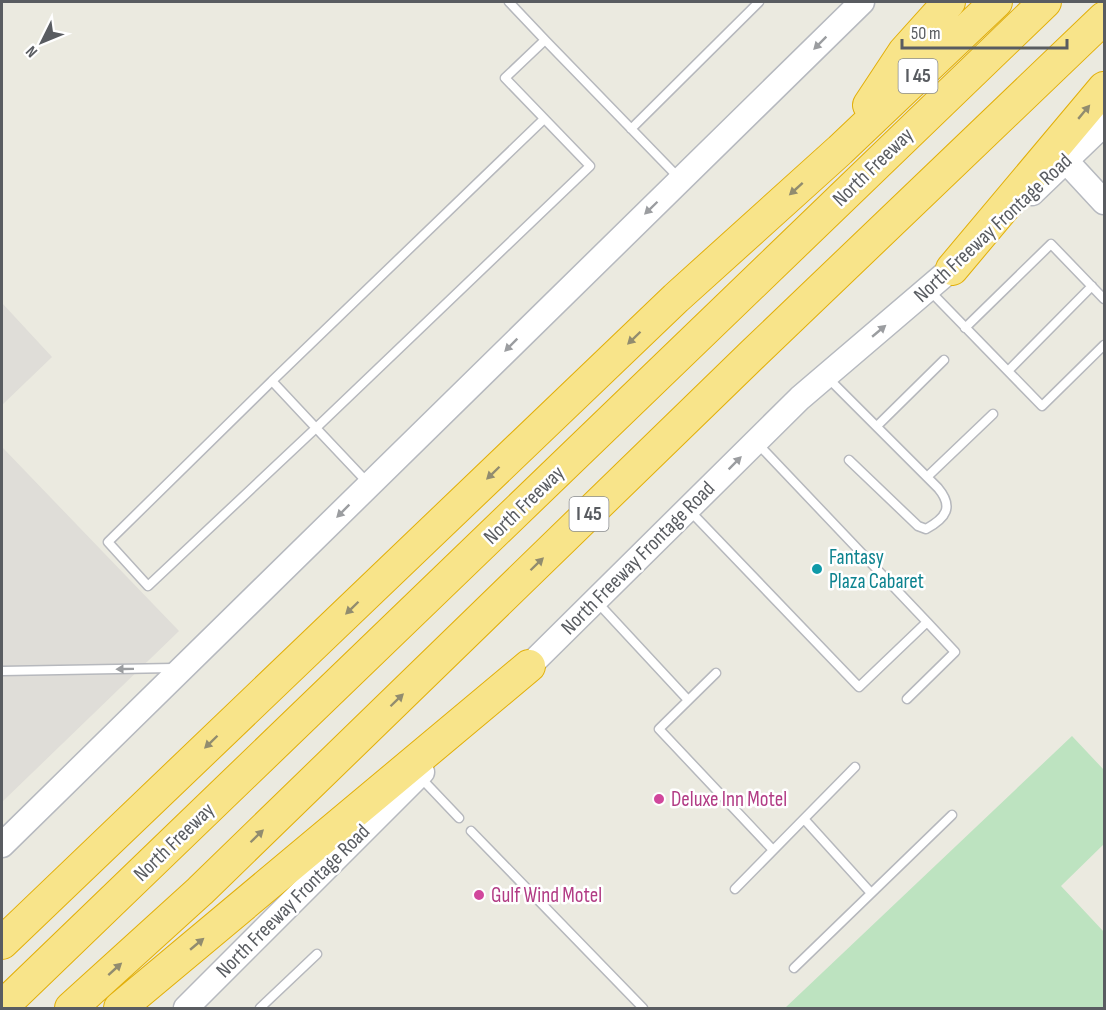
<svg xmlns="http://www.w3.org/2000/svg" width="1106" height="1010" viewBox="0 0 1106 1010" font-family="'Sofia Sans Condensed',sans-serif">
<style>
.industrial{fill:#dfddd8}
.green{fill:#bde3c0}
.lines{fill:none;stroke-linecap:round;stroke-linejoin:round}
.lane-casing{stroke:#b6b8bd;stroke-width:11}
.secondary-casing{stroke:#b6b9bf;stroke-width:27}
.highway-casing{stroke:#e2af09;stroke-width:34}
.lane{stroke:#fff;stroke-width:8}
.secondary{stroke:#fff;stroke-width:24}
.highway{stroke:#f8e48a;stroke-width:32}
.oneway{fill:#9b9da0}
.oneway2{fill:#918c6f}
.culture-dot{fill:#0f9aa8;stroke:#fff;stroke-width:2}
.hotel-dot{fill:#d1479c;stroke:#fff;stroke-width:2}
.labels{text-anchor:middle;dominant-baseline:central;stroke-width:5;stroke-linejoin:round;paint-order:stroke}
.shield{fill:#fff;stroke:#8b8d90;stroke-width:1.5}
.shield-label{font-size:20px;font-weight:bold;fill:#595c61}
.street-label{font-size:21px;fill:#595c61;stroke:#fff}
.culture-label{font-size:21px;fill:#0d838f;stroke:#fff;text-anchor:start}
.hotel-label{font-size:21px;fill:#b23c85;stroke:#fff;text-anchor:start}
</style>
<rect width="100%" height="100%" fill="#ebeae0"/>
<path class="industrial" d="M2 303 52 357 2 405Z
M2 447 179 631 2 802Z"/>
<path class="green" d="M1072 736 1104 770V844L1061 886 1104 932V1008H785Z"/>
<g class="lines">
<defs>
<path id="lane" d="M509 2 545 40
M631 129 759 2
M929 290 1042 406 1104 345
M965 328 1051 244 1104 299
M1008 371 1092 286
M826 376 938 488C954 507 946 518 926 529L918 526 849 460
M272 381 108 542 148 586 316 428 272 381 544 119
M877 426 944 360
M927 477 993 414
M367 482 316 428 590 166 505 78 545 40 679 178
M690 511 859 687 927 622 758 444
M597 602 688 700
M2 671 174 668
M716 673 659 729 773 850
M907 699 955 652 927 622
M420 777 459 818
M804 819 871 893
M471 831 643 1008
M735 889 855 767
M794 968 952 815
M260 1008 317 954"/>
<path id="secondary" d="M1066 161 1104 202
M1032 193 1104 124
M517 678 800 398 964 258
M2 845 862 2
M186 1008 422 772"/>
<path id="highway" d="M869 105 904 52 949 2
M952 269 1104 88
M2 943 676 298 840 150 996 2
M2 1007 1045 2
M71 1008 200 891 754 353 1104 18
M120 1008 529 666"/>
</defs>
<use href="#lane" class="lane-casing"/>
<use href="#secondary" class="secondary-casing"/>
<use href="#highway" class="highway-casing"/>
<use href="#lane" class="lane"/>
<use href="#secondary" class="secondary"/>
<use href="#highway" class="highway"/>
</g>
<defs><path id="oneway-solid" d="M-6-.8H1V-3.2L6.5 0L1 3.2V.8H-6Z" transform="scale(1.5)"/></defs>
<g class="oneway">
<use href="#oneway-solid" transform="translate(820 43) rotate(135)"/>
<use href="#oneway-solid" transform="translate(651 208) rotate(136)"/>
<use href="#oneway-solid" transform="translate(879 331) rotate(-40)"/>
<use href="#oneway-solid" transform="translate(511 345) rotate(135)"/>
<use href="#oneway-solid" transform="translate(735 463) rotate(-45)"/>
<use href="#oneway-solid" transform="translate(343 511) rotate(135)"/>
<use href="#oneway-solid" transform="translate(125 669) rotate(179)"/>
</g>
<g class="oneway2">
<use href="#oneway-solid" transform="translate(1084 112) rotate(-50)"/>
<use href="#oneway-solid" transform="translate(796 189) rotate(138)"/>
<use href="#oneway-solid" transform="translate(634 338) rotate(136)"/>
<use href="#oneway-solid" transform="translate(493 473) rotate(136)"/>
<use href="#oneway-solid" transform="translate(537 564) rotate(-44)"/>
<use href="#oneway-solid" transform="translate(352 608) rotate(136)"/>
<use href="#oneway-solid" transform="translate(397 700) rotate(-44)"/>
<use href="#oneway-solid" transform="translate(211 742) rotate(136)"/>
<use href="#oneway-solid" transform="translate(257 836) rotate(-44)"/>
<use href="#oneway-solid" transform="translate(197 944) rotate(-40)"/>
<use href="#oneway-solid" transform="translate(115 969) rotate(-42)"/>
</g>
<circle class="culture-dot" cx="817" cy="569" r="6"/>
<g class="hotel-dot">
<circle cx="659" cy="799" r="6"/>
<circle cx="479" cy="895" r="6"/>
</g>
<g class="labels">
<g class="shield">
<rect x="898.5" y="59" width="39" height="34" rx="4.5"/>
<rect x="569.5" y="497" width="39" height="34" rx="4.5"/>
</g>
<g class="shield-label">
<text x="918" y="76">I 45</text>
<text x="589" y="514">I 45</text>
</g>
<g class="street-label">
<text transform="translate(873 167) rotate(-44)">North Freeway</text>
<text transform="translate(993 228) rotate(-43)">North Freeway Frontage Road</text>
<text transform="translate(524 505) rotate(-44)">North Freeway</text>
<text transform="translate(638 558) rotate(-45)">North Freeway Frontage Road</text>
<text transform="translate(174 842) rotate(-44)">North Freeway</text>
<text transform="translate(293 901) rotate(-45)">North Freeway Frontage Road</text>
</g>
<g class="culture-label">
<text x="829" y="557">Fantasy<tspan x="829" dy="24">Plaza Cabaret</tspan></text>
</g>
<g class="hotel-label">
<text x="671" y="799">Deluxe Inn Motel</text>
<text x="491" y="895">Gulf Wind Motel</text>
</g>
</g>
<rect width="1106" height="1010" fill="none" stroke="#595c61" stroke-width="6"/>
<g transform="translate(42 42) rotate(227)" stroke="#ffffff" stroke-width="4.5" paint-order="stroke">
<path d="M0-4.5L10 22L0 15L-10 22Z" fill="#595c61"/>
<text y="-9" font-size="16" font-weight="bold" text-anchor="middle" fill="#595c61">N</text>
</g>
<path d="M902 39v9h165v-9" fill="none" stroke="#595c61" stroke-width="3"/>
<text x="911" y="39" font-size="18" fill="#595c61" stroke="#ffffff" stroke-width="4.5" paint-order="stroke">50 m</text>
</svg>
